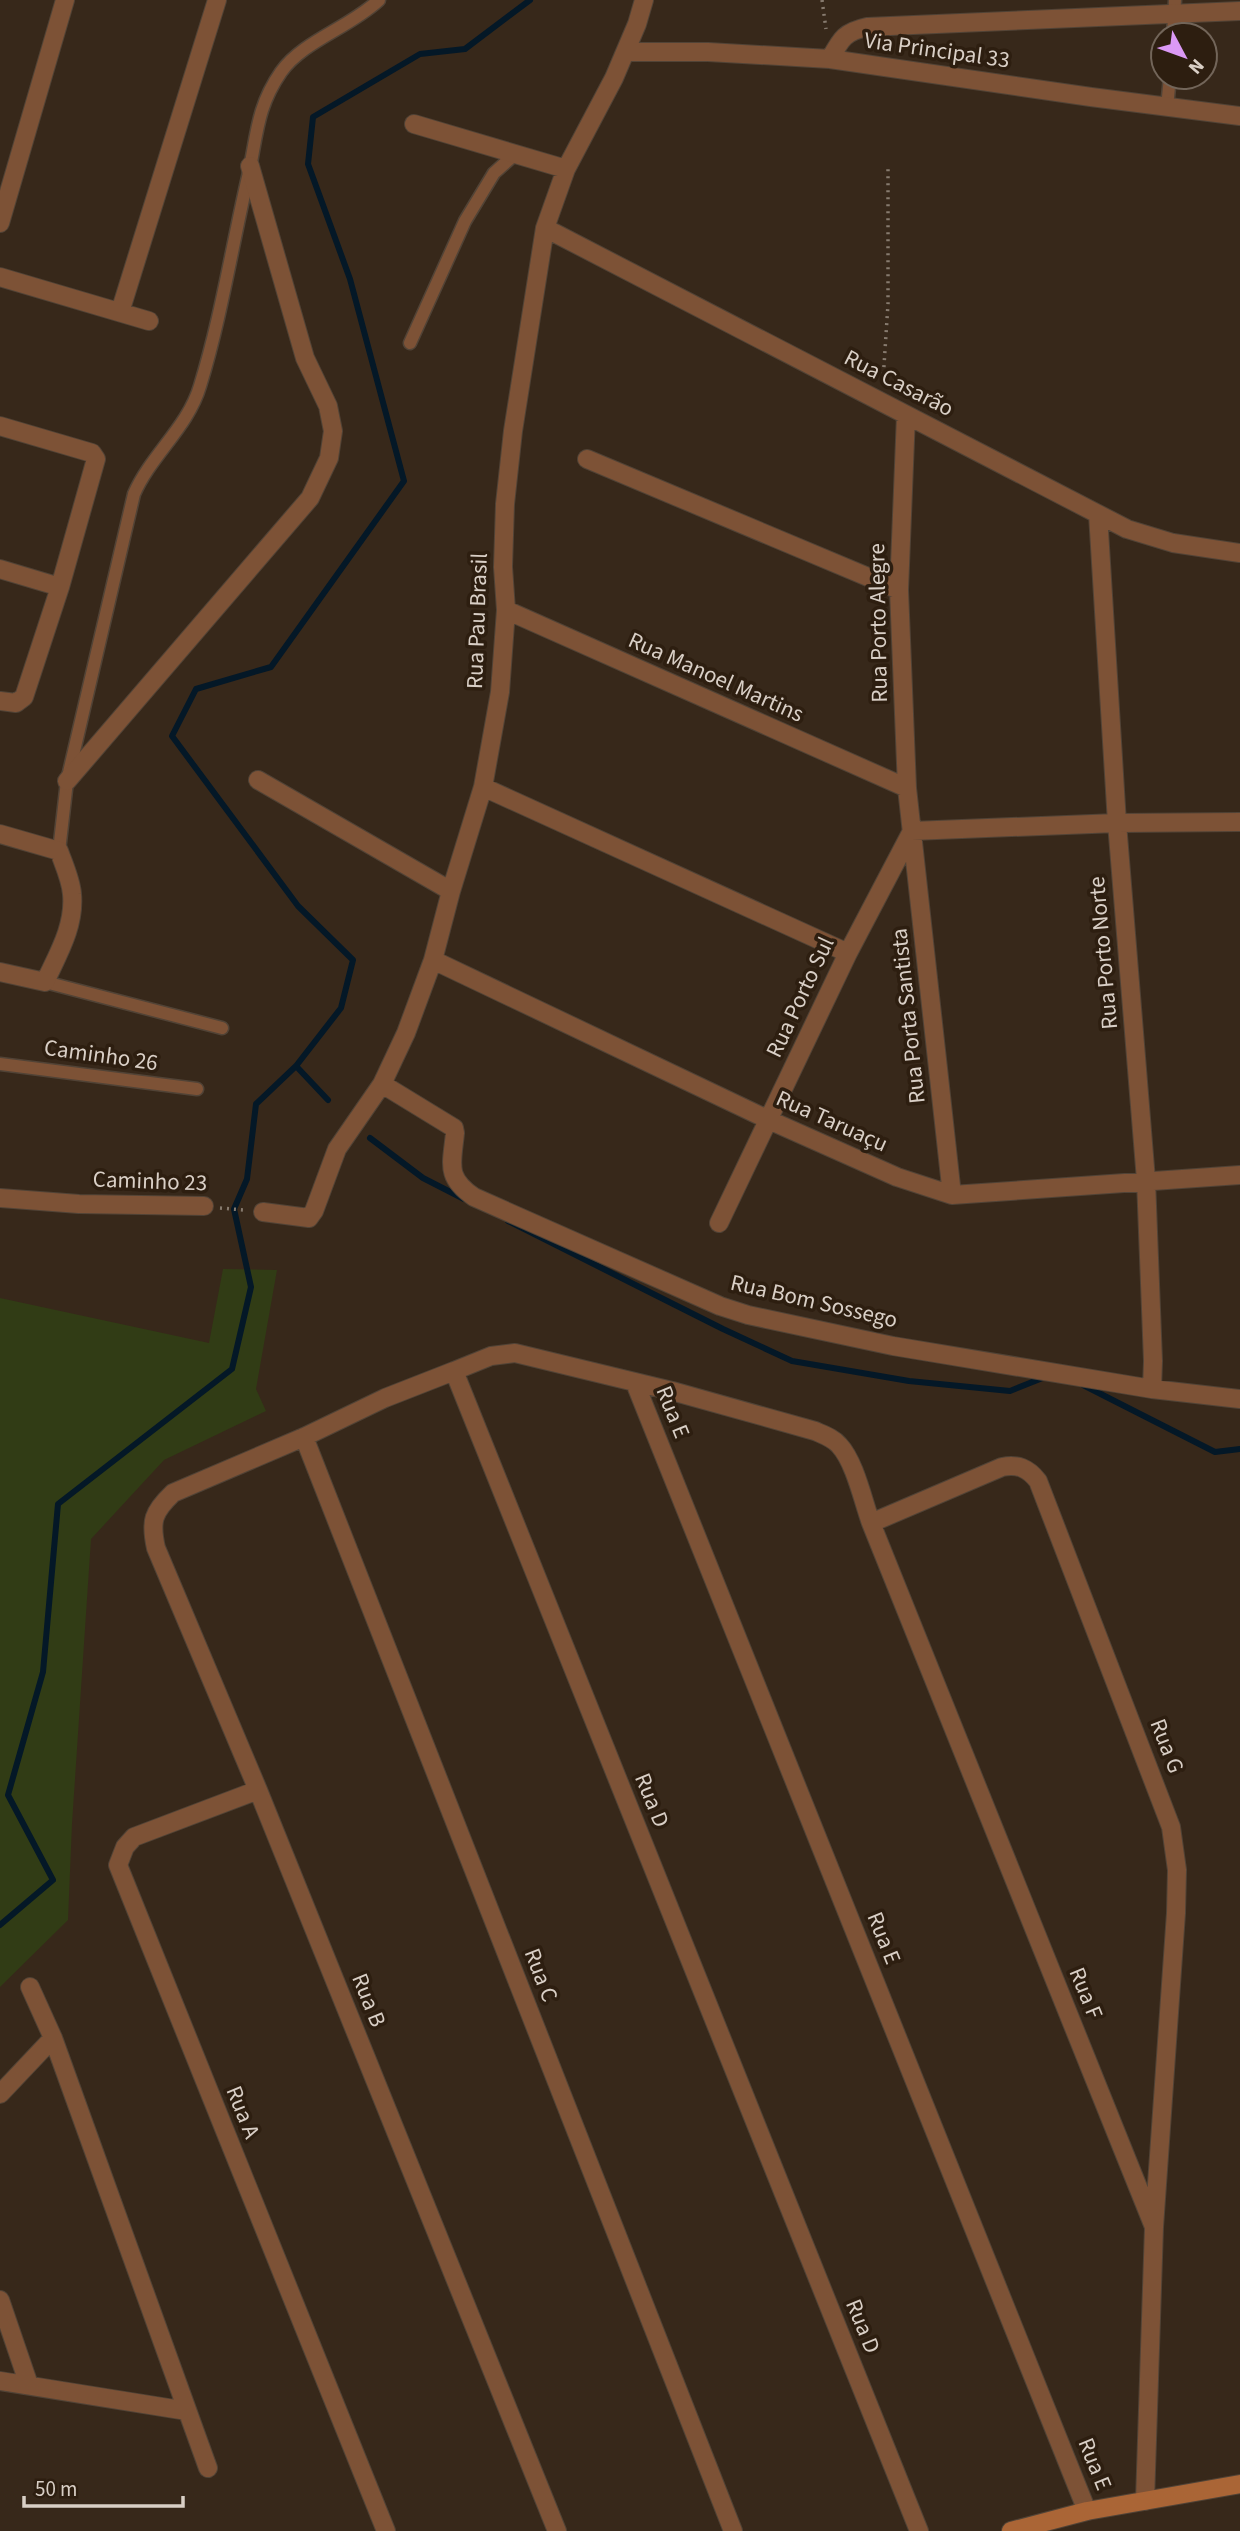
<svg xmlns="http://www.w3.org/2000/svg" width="1240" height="2531" viewBox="0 0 1240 2531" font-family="'Source Sans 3',sans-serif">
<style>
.grass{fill:#313c15}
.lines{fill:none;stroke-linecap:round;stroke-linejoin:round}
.stream{stroke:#041827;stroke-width:6}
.lane-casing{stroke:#514336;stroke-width:15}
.street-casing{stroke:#514336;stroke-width:20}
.secondary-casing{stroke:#514336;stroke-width:20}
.path{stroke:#877b6f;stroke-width:3.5;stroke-dasharray:2 5;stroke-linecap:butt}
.lane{stroke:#7d5236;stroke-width:12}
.street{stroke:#7d5236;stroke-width:18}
.secondary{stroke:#aa6536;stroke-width:18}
.labels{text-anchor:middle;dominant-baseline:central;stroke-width:7;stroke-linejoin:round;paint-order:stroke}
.street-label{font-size:23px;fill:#d9cfc6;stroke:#2d1e10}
</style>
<rect width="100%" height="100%" fill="#37281a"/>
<path class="grass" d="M223 1269 277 1270 256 1389 266 1411 164 1460 91 1539 72 1824 68 1920 0 1987V1298L209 1343Z"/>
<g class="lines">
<path class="stream" d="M296 1066 328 1100
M370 1138 423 1178 464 1199
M508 1221 723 1329 792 1361 909 1381 1010 1391 1045 1377
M1083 1385 1215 1452 1240 1449
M0 1925 53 1880 8 1795 43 1672 58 1504 232 1369 251 1287 234 1209 247 1179 256 1104 296 1066 341 1008 353 960 298 906 172 736 196 689 271 667 404 481 350 279 308 164 313 117 420 54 465 49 530 0"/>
<defs>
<path id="lane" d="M1173 35 1175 0
M1167 107 1170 77
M410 343 465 221 494 173 514 155
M59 851 67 781 134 494C151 455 188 427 200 386 221 318 232 246 248 177 257 137 256 108 281 72 303 41 349 28 379 0
M45 982 222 1028
M0 1064 197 1089"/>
<path id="street" d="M625 52H708L830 59 1091 97 1240 116
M830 59C841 39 844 32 867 27L1240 11
M414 124 566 169
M0 223 65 0
M545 228 1127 529 1173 543 1240 553
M0 277 149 321
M120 312 217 0
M906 415 899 590 907 788 952 1195
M0 426 92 453 96 459 60 587 24 697 16 703 0 701
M587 459 899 590
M1098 514 1117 823 1146 1180 1153 1361 1152 1389
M0 569 60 587
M506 610 907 788
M258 780 451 891
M67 781 310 498 329 458 333 431 328 406 305 358 250 166
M483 787 848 953
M912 831 1117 823 1240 822
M0 834 59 851C64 865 71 880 72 894 75 926 58 954 45 982L0 972
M433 960 769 1120 897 1177 952 1195 1240 1175
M382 1084 454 1128 455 1133C452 1164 445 1177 474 1197L720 1306 748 1315 893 1346 1152 1389 1240 1399
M0 1198 79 1204 204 1206
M263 1212 309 1218 314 1211 337 1149 382 1084 406 1033 433 960 451 891 483 787 500 692 506 610 503 567 505 504 513 431 545 228 566 169 614 78 637 24 644 0
M719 1223 848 953 912 831
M454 1371 491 1356 515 1353 672 1391 815 1431C824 1435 833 1438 839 1445 855 1462 863 1501 871 1523L1154 2227
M635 1383 1087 2511
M304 1437 733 2531
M871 1523 1002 1467C1018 1464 1028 1468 1038 1481L1171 1827 1177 1870 1176 1913 1154 2227 1145 2501
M258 1790 134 1837 125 1847 118 1865 386 2531
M30 1987 53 2038 208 2468
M0 2094 53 2038
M0 2300 29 2385
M0 2381 187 2411
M557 2531 258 1790 156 1548C150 1521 153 1512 173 1493L304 1437 385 1398 454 1371 919 2531"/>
<path id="secondary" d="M1011 2531 1087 2511 1240 2484"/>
</defs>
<use href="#lane" class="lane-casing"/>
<use href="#street" class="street-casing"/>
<use href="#secondary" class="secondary-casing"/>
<path class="path" d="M822 0 826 29
M883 381 888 304V169
M220 1208 244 1210"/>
<use href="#lane" class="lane"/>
<use href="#street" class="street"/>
<use href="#secondary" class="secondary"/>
</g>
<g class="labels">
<g class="street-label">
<text transform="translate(937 50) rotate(8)">Via Principal 33</text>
<text transform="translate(899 383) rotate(27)">Rua Casarão</text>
<text transform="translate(477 621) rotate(-88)">Rua Pau Brasil</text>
<text transform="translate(878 623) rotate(-91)">Rua Porto Alegre</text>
<text transform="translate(716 677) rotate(24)">Rua Manoel Martins</text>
<text transform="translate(1103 953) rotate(-95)">Rua Porto Norte</text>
<text transform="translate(800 997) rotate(-65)">Rua Porto Sul</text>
<text transform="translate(908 1016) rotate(-96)">Rua Porta Santista</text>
<text transform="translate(101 1055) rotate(8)">Caminho 26</text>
<text transform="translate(832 1121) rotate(24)">Rua Taruaçu</text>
<text transform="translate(150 1181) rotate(2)">Caminho 23</text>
<text transform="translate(814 1301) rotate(13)">Rua Bom Sossego</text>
<text transform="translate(673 1412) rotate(68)">Rua E</text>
<text transform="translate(1167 1746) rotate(69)">Rua G</text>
<text transform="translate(652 1800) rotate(68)">Rua D</text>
<text transform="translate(884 1938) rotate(68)">Rua E</text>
<text transform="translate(541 1975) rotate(69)">Rua C</text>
<text transform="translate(1086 1993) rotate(68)">Rua F</text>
<text transform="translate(369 2000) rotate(68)">Rua B</text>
<text transform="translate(243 2112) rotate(68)">Rua A</text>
<text transform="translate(863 2326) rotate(68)">Rua D</text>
<text transform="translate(1095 2464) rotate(68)">Rua E</text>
</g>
</g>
<g transform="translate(1184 56) rotate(131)"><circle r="33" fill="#2d1e10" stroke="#726559" stroke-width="2"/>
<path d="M0-5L12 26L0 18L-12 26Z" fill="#db99f5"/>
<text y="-10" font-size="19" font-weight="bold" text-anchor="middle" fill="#d9cfc6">N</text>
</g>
<path d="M24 2496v10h159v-10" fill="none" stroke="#d9cfc6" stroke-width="3.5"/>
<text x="35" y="2496" font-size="21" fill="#d9cfc6" stroke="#2d1e10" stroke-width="5" paint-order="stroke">50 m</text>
</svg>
